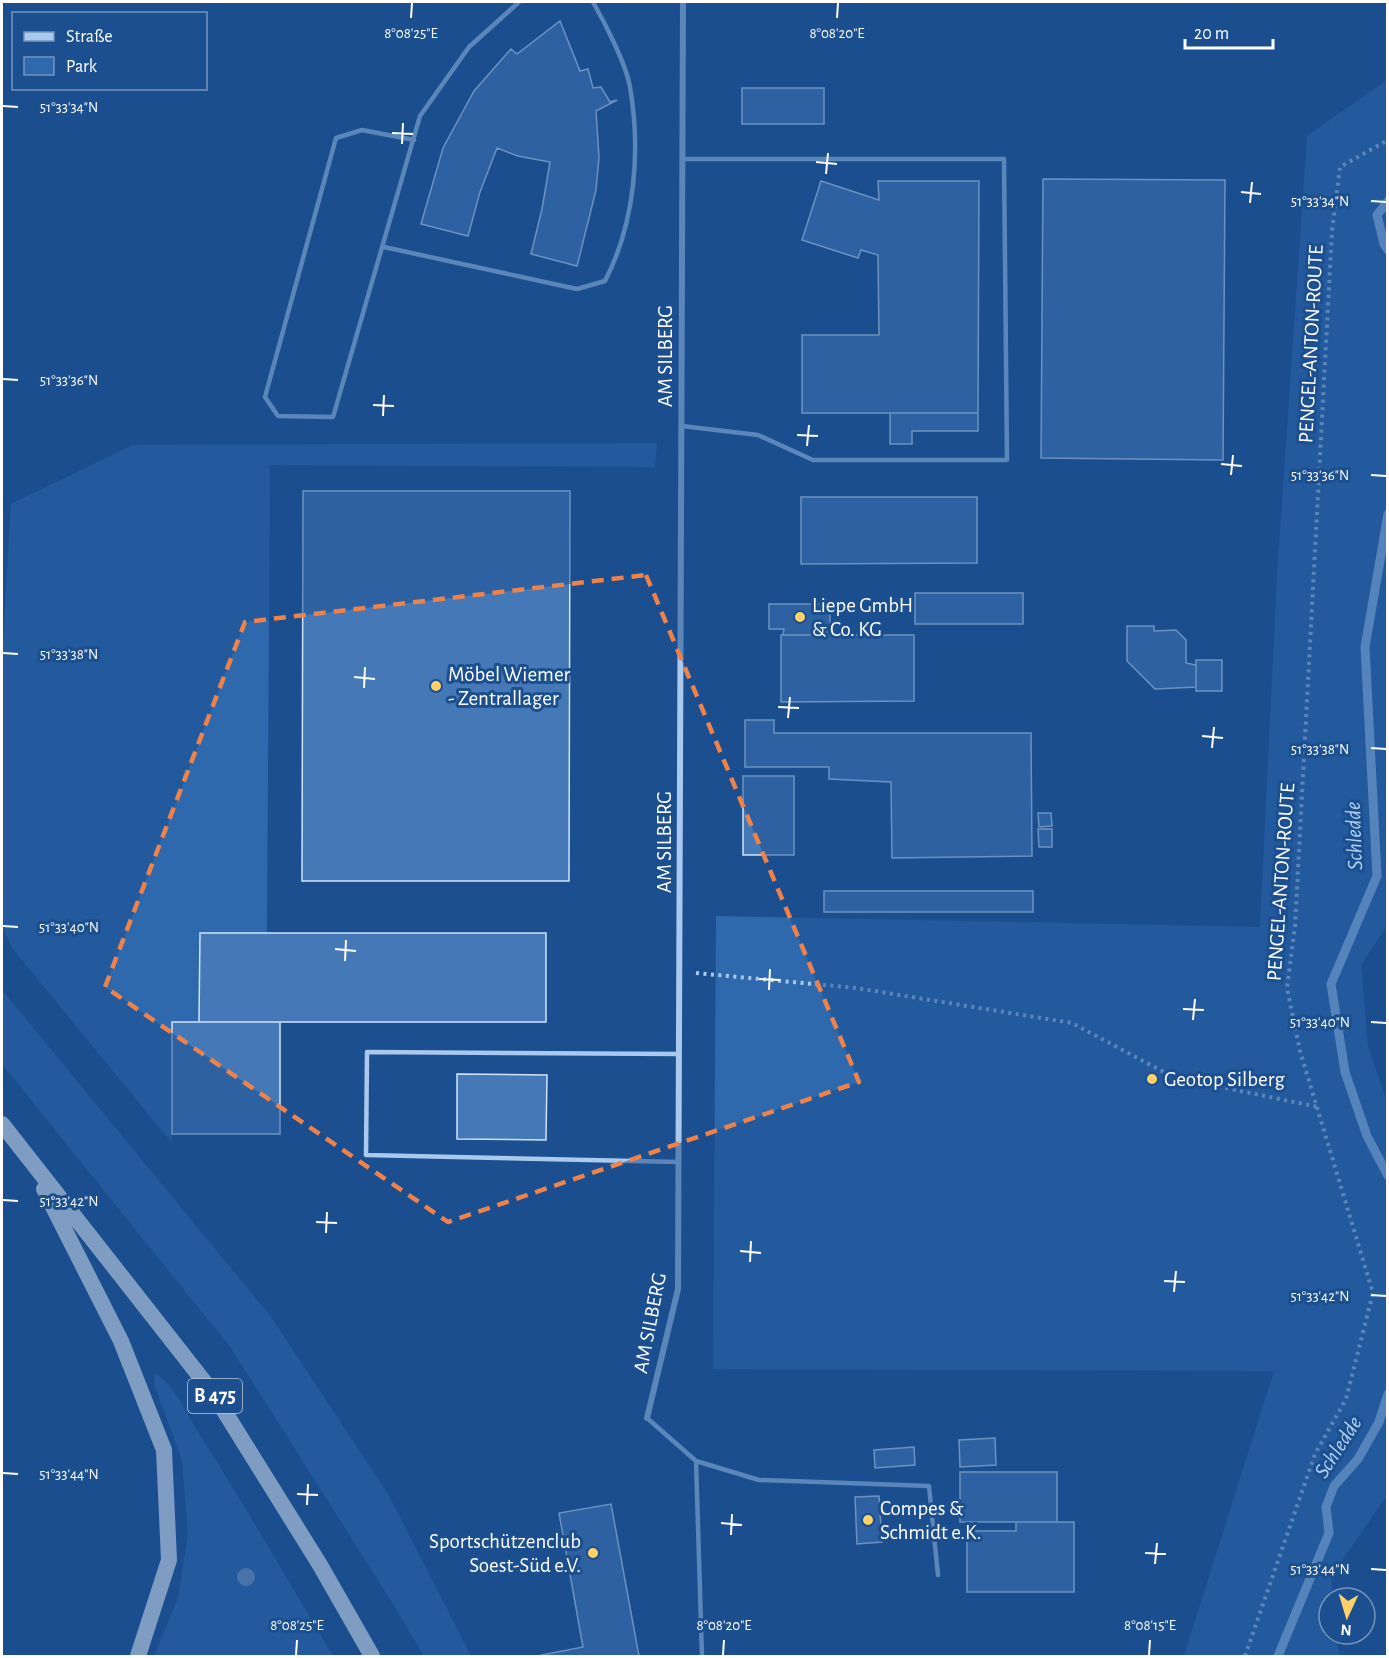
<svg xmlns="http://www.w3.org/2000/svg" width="1389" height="1658" viewBox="0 0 1389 1658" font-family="'Alegreya Sans',sans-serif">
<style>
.green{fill:#2e69ad}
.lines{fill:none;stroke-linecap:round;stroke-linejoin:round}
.stream{stroke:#9cc4f0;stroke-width:9}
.building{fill:#4478b7;stroke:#cfe3fa;stroke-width:1.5}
.path{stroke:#a9c9ee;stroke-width:4;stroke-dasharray:3 4.5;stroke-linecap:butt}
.service{stroke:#a9c9ee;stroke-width:4.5}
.minor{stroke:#a9c9ee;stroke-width:6}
.trunk{stroke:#f8faff;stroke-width:16}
.tree{fill:#7ea0ca}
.marked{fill:none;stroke:#ee8249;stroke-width:4.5;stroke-dasharray:12 8;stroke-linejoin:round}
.ticks{fill:none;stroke:#fff;stroke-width:2}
.poi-dot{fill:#ffd166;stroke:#1b4f8f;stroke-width:2}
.labels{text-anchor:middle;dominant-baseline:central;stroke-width:6;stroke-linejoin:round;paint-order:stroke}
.shield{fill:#1b4f8f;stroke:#bbcadd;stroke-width:1.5}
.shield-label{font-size:20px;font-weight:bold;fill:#fff}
.street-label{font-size:21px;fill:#fff;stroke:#1b4f8f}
.poi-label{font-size:21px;fill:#fff;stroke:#1b4f8f;text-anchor:start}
.water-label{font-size:22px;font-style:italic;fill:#b5d3f5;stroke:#1b4f8f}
.ticks-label{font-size:15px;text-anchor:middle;fill:#fff;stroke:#1b4f8f;stroke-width:6;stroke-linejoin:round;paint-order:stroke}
</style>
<rect width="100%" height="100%" fill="#1b4f8f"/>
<path class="green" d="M1387 80 1388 924 1361 965 1368 1047 1388 1104 1387 1495 1331 1577 1333 1598H1329V1634H1337L1339 1656H1184L1274 1371 713 1369 716 916 1260 927 1277 577 1307 136Z
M657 443 655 467 270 465 267 933H200V1022H172V1143L13 949 2 927V660L11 504 133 445Z
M2 990 271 1317 388 1494 471 1656H424L390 1599 231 1348 2 1064Z
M154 1373C174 1383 188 1416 200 1435 246 1508 289 1582 333 1656H154L178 1598 188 1534 182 1460 155 1387Z"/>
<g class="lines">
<path class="stream" d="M1388 201 1377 215 1384 244 1388 250
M1388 514 1365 647 1377 876 1331 984 1345 1072 1367 1136 1388 1176
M1278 1656 1329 1533 1326 1507 1334 1486 1358 1459 1379 1422 1388 1394"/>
</g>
<path class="building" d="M560 21 580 71 588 69 593 88 601 87 610 102 617 100 596 111 599 157 596 190 577 266 531 254 542 209 550 162 518 156 497 148 480 192 468 236 421 224 443 148 474 91 511 49 517 54Z
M742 88H824V124H742Z
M1043 179 1225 180 1223 460 1041 458Z
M821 181 879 200 878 181H979L978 413H802V335H879L878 255 861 250 858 258 802 240Z
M890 413H978V431H912V444H890Z
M303 491H570L569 881H302Z
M801 497H977V563L801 564Z
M915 593H1023V624H915Z
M769 604H830V629H827V635H783L784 629H769Z
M1127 626H1154V631L1176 630 1186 640V663L1196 665V687L1155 689 1127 661Z
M781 635H914V701L781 702Z
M1196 660H1222V691H1196Z
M745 720H774V733H1031L1032 856 892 858 891 782 829 779V767H745Z
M743 776H794V855H743Z
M1038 813H1051L1052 826 1039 827Z
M1038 829H1052V847H1039Z
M824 891H1033V912H824Z
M200 933H546V1022H199Z
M172 1022H280V1134H172Z
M457 1074 547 1075 546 1140 457 1139Z
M995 1438 996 1465 960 1467 959 1440Z
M914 1447 915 1465 875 1468 874 1450Z
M960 1472H1057V1522H960Z
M879 1496 882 1542 857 1544 855 1497Z
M611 1504 639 1656H537L583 1647 559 1513Z
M1016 1522H1074V1592H967V1531H1016Z"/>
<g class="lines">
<path class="path" d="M696 973 856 988 1072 1023 1173 1077 1318 1107
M1245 1656 1315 1454 1346 1399 1373 1293 1300 1051 1287 988 1295 926 1332 231 1340 167 1388 140"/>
<path class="service" d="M414 140 362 130 336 138 265 397 278 416 333 417 420 116 469 47 519 2
M384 247 577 289 605 281C635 223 641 151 630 87 626 64 605 23 593 2
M682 426 758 435 813 460H1007L1004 159H683
M679 1162 366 1155 367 1052 679 1054
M647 1418 696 1461 702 1656
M696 1461 759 1480 929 1486 938 1575"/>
<path class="minor" d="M647 1418 678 1289 683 2"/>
<path class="trunk" d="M2 1124 213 1393 320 1565 372 1656
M44 1189 121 1341 164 1450 169 1560 138 1656"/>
</g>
<circle class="tree" cx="246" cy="1577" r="9"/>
<path d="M0 0H1389V1658H0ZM646 575 859 1082 448 1222 105 987 245 622Z" fill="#1b4f8f" fill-opacity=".55" fill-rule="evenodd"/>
<path class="marked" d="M646 575 859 1082 448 1222 105 987 245 622Z"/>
<path class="ticks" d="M411 18 412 3M837 18 838 3M3 106 18 107M392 133 413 134M402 144 403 123M816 162 837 164M826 174 828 153M1241 192 1261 194M1371 201 1386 202M1250 203 1252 182M3 379 18 380M373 405 394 406M383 416 384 395M797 435 818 436M807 446 809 425M1221 464 1242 466M1231 475 1233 455M1371 475 1386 476M3 653 18 654M354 677 375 679M364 688 365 667M778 707 799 708M788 718 790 697M1202 736 1223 738M1212 748 1214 727M1371 748 1386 749M3 926 18 927M335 949 356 951M345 961 346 940M759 979 780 980M769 990 770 969M1183 1009 1204 1010M1193 1020 1195 999M1371 1022 1386 1023M3 1200 18 1201M316 1222 337 1223M326 1233 327 1212M740 1251 761 1253M750 1262 751 1241M1164 1281 1185 1282M1174 1292 1176 1271M1371 1295 1386 1296M3 1473 18 1474M297 1494 318 1495M307 1505 308 1484M721 1523 742 1525M731 1535 732 1514M1145 1553 1166 1554M1155 1564 1157 1543M1371 1569 1386 1570M296 1655 297 1640M723 1655 724 1640M1149 1655 1150 1640"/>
<g class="poi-dot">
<circle cx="800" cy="617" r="6"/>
<circle cx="436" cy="686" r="6"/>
<circle cx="1152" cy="1079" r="6"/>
<circle cx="868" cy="1520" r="6"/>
<circle cx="593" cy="1553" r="6"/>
</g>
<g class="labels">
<rect class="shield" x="188" y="1379" width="54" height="34" rx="4.5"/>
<g class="shield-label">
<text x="215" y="1396">B 475</text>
</g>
<g class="street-label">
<text transform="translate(1311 344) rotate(-87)">PENGEL-ANTON-ROUTE</text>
<text transform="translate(665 356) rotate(-90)">AM SILBERG</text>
<text transform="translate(664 842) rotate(-90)">AM SILBERG</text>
<text transform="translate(1281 882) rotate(-86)">PENGEL-ANTON-ROUTE</text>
<text transform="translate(650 1323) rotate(-79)">AM SILBERG</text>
</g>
<g class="poi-label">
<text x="812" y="605">Liepe GmbH<tspan x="812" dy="24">&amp; Co. KG</tspan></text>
<text x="448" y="674">Möbel Wiemer<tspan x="448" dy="24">- Zentrallager</tspan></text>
<text x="1164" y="1079">Geotop Silberg</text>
<text x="880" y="1508">Compes &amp;<tspan x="880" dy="24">Schmidt e.K.</tspan></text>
<text x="581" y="1541" text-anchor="end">Sportschützenclub<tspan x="581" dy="24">Soest-Süd e.V.</tspan></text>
</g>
<g class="water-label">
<text transform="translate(1354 836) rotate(-92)">Schledde</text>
<text transform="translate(1338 1447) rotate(-57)">Schledde</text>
</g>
</g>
<g class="ticks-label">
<text x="411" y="38">8°08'25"E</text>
<text x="837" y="38">8°08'20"E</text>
<text x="69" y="112">51°33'34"N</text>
<text x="1320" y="206">51°33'34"N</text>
<text x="69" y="385">51°33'36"N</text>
<text x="1320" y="480">51°33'36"N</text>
<text x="69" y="659">51°33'38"N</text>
<text x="1320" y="754">51°33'38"N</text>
<text x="69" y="932">51°33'40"N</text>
<text x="1320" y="1027">51°33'40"N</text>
<text x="69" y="1206">51°33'42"N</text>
<text x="1320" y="1301">51°33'42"N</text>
<text x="69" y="1479">51°33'44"N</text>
<text x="1320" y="1574">51°33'44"N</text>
<text x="297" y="1630">8°08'25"E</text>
<text x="724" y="1630">8°08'20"E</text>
<text x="1150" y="1630">8°08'15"E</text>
</g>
<rect width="1389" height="1658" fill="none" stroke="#ffffff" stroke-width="6"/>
<rect x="12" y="12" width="195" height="78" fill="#1b4f8f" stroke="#7695bc" stroke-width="1.5"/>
<rect x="24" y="32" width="30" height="9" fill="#a9c9ee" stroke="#7695bc" stroke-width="1.5"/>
<text x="66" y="42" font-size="18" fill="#ffffff">Straße</text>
<rect x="24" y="57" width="30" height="18" fill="#2e69ad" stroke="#7695bc" stroke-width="1.5"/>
<text x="66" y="72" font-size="18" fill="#ffffff">Park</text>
<g transform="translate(1347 1616) rotate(184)"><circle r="28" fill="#1b4f8f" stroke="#7695bc" stroke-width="1.5"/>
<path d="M0-4.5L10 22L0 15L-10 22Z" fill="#ffd166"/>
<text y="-9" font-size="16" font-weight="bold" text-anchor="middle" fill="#ffffff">N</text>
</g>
<path d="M1185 39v9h88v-9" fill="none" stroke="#ffffff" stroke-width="3"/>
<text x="1194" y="39" font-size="18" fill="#ffffff" stroke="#1b4f8f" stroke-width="4.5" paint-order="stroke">20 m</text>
</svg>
